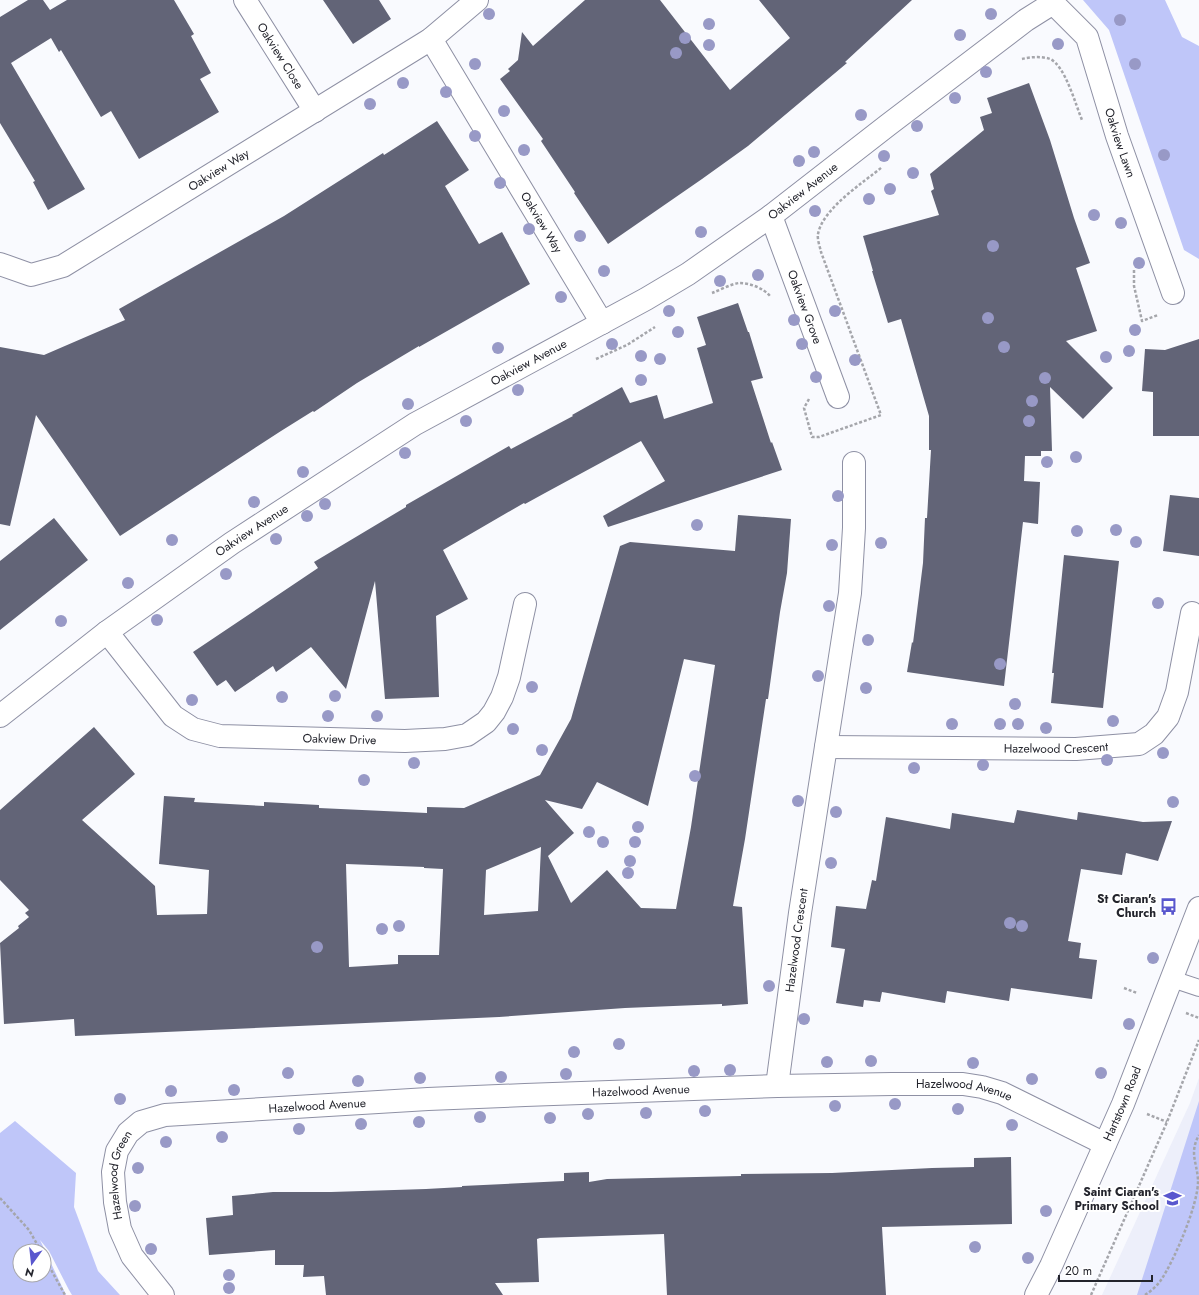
<svg xmlns="http://www.w3.org/2000/svg" width="1199" height="1295" viewBox="0 0 1199 1295" font-family="Jost,sans-serif">
<style>
.built{fill:#edeffa}
.green{fill:#bfc6f9;fill-rule:evenodd}
.building{fill:#626477;fill-rule:evenodd}
.lines{fill:none;stroke-linecap:round;stroke-linejoin:round}
.service-casing{stroke:#8e90a4;stroke-width:18}
.minor-casing{stroke:#8e90a4;stroke-width:24}
.tertiary-casing{stroke:#8e90a4;stroke-width:24}
.path{stroke:#a5a6ab;stroke-width:2.5;stroke-dasharray:3 2;stroke-linecap:butt}
.service{stroke:#fff;stroke-width:16}
.minor{stroke:#fff;stroke-width:22}
.tertiary{stroke:#fff;stroke-width:22}
.tree{fill:#9899c6}
.labels{text-anchor:middle;dominant-baseline:central;stroke-width:4;stroke-linejoin:round;paint-order:stroke}
.street-label{font-size:12px;fill:#23242c;stroke:#fff}
.poi-label{font-size:12px;font-weight:bold;fill:#23242c;stroke:#fff;text-anchor:end}
</style>
<rect width="100%" height="100%" fill="#f9fafe"/>
<path class="built" d="M1199 1078V1295H1102L1190 1103Z"/>
<path class="green" d="M1083 0H1165L1182 37 1199 46V259L1184 250 1109 30Z
M1199 1101V1295H1137Z
M15 1121 76 1173 74 1207 98 1271 120 1295H72L69 1290 49 1251 40 1240 66 1295H0V1133ZM20 1251H44V1275H20Z"/>
<path class="building" d="M28 0H43L50 10 67 0H174L194 34 191 36 211 73 200 79 219 112 139 159 111 111 101 117 61 50 59 52 51 38 11 63 85 189 48 210 33 182 35 181 0 123V17Z
M323 0H379L391 19 353 44Z
M585 0H660L730 90 790 38 759 0H912L845 62 847 63 748 146 702 179 608 244 574 193 575 192 541 141 543 139 500 79 510 71 508 69 518 60 522 32 533 46Z
M1029 83 1050 140 1074 218 1090 263 1076 268 1097 331 1066 341 1113 388 1083 419 1050 387 1052 451H1041V456H1025L1024 481 1040 482 1038 524 1023 522 1004 686 907 672 912 642 913 643 923 563 925 518H927L931 450H929V416L901 319 888 323 872 271H873L863 236 939 215 931 191 934 189 930 174 984 130 980 117 992 113 987 98Z
M437 121 469 170 445 186 479 244 502 232 530 284 419 347V346L357 383 314 412 313 411 281 431 120 536 36 415 10 526 0 524V347L44 355 125 320 119 309 284 216 383 153 384 155Z
M738 303 748 332H749L763 378 751 381 771 443 772 442 782 470 608 527 603 516 665 481 641 441 545 493 525 504 524 503 443 550 468 599 436 616 439 697 385 699 375 581 346 689 311 647 276 672 273 666 235 692 226 680 217 686 193 652 318 568 314 562 406 507V505L509 446 511 449 573 416 572 415 622 387 630 403 657 395 664 419 713 403 697 348 706 345 697 317Z
M1199 339V436H1153V392L1142 391 1145 349 1165 350Z
M1170 495 1199 498V556L1163 551Z
M738 515 791 519 787 573 780 612 768 699H766L745 839 733 906 742 907 748 1004 722 1006V1004L625 1008 499 1017 75 1036 74 1019 4 1024 0 943 19 928 18 926 29 917 25 913 29 910 0 880V810L94 727 135 774 82 820 155 886 157 915 207 914 209 870 159 864 164 796 195 798 194 802 264 806V802L319 805V808L427 813V807L464 808 540 775 571 719 620 546 630 542 735 551ZM684 659 715 665 691 827 676 909 641 908 607 870 571 903 548 856 574 833 545 800 582 809 597 782 648 806ZM541 847 538 911 484 915 486 870ZM346 864 424 867V868L443 869 439 955H398V964L349 967Z
M54 518 88 560 0 630V561Z
M1064 555 1119 561 1103 708 1051 703 1054 673H1052Z
M1017 810 1077 820 1078 812 1143 822 1172 821 1158 861 1126 853 1122 875 1081 869 1068 941 1081 943 1079 958 1097 960 1092 999 1011 988 1009 1001 947 991 945 1003 882 992 880 1002 864 1000 863 1007 836 1003 845 949 831 947 836 906 866 909 872 880 876 881 886 817 950 829 952 813 1014 823Z
M1011 1157 1012 1224 882 1227 886 1295H667L664 1234 540 1238 537 1239 539 1282 495 1283 503 1295H326L324 1276 303 1277 304 1265H275V1250L209 1255 206 1218 233 1215 232 1196 273 1192H331L426 1189 462 1187V1186L564 1181V1173L589 1172V1182L607 1179 741 1176V1174L832 1173 932 1168 974 1167V1158Z"/>
<g class="lines">
<defs>
<path id="service" d="M1172 979 1199 988"/>
<g id="minor">
<path id="s1" d="M245 0 315 111"/>
<path id="s2" d="M431 39 602 323"/>
<path id="s3" d="M771 216 838 397"/>
<path id="s4" d="M0 264 31 275 63 266 431 39 477 0"/>
<path id="s5" d="M107 632 173 716 193 729 220 736 405 741 445 739 467 735 486 722 494 712 502 697 509 677 525 604"/>
<path id="s6" d="M0 716 107 632 232 543 415 424 646 299 688 274 771 216 888 125 1026 20 1053 3 1087 37 1117 136 1173 293"/>
<path id="s7" d="M826 747 1076 749 1139 744 1154 734 1168 717 1177 692 1192 613"/>
<path id="s8" d="M777 1086 800 913 850 593 854 528V463"/>
<path id="s9" d="M163 1295 132 1256 120 1229 115 1202 113 1172 117 1151 128 1133 141 1122 165 1115 428 1099 525 1095 777 1086 892 1084H963L982 1087 1002 1093 1105 1144"/>
</g>
<g id="tertiary">
<path id="s10" d="M1036 1295 1051 1266 1123 1104 1199 908"/>
</g>
</defs>
<use href="#service" class="service-casing"/>
<use href="#minor" class="minor-casing"/>
<use href="#tertiary" class="tertiary-casing"/>
<path class="path" d="M1022 59C1030 57 1042 56 1050 59 1065 65 1076 106 1082 120
M1134 270V286L1142 321 1158 315
M712 293C720 290 731 284 739 283 750 283 763 288 770 296
M596 359 627 345 655 327
M809 399 804 408 812 437H819L881 415 821 252C820 247 817 239 818 234 823 208 863 183 882 167
M1124 988 1137 993
M1186 1013 1199 1018
M1147 1114 1167 1122
M0 1198 29 1230 41 1251
M44 1257 65 1295
M1091 1295 1167 1122 1199 1040
M1145 1295C1151 1291 1157 1286 1161 1280 1174 1261 1199 1203 1198 1180 1197 1162 1189 1153 1199 1135"/>
<use href="#service" class="service"/>
<use href="#minor" class="minor"/>
<use href="#tertiary" class="tertiary"/>
</g>
<g class="tree">
<circle cx="489" cy="14" r="6"/>
<circle cx="991" cy="14" r="6"/>
<circle cx="1120" cy="20" r="6"/>
<circle cx="709" cy="24" r="6"/>
<circle cx="960" cy="35" r="6"/>
<circle cx="685" cy="38" r="6"/>
<circle cx="1058" cy="44" r="6"/>
<circle cx="709" cy="45" r="6"/>
<circle cx="676" cy="53" r="6"/>
<circle cx="475" cy="64" r="6"/>
<circle cx="1135" cy="64" r="6"/>
<circle cx="986" cy="72" r="6"/>
<circle cx="403" cy="83" r="6"/>
<circle cx="446" cy="92" r="6"/>
<circle cx="955" cy="98" r="6"/>
<circle cx="370" cy="104" r="6"/>
<circle cx="504" cy="111" r="6"/>
<circle cx="861" cy="115" r="6"/>
<circle cx="917" cy="126" r="6"/>
<circle cx="475" cy="136" r="6"/>
<circle cx="524" cy="150" r="6"/>
<circle cx="814" cy="152" r="6"/>
<circle cx="1164" cy="155" r="6"/>
<circle cx="884" cy="156" r="6"/>
<circle cx="799" cy="161" r="6"/>
<circle cx="913" cy="173" r="6"/>
<circle cx="500" cy="183" r="6"/>
<circle cx="890" cy="189" r="6"/>
<circle cx="869" cy="199" r="6"/>
<circle cx="815" cy="211" r="6"/>
<circle cx="1094" cy="215" r="6"/>
<circle cx="1121" cy="223" r="6"/>
<circle cx="529" cy="229" r="6"/>
<circle cx="701" cy="232" r="6"/>
<circle cx="580" cy="236" r="6"/>
<circle cx="993" cy="246" r="6"/>
<circle cx="1139" cy="263" r="6"/>
<circle cx="604" cy="271" r="6"/>
<circle cx="758" cy="275" r="6"/>
<circle cx="720" cy="281" r="6"/>
<circle cx="561" cy="297" r="6"/>
<circle cx="669" cy="311" r="6"/>
<circle cx="835" cy="311" r="6"/>
<circle cx="988" cy="318" r="6"/>
<circle cx="794" cy="320" r="6"/>
<circle cx="1135" cy="330" r="6"/>
<circle cx="678" cy="332" r="6"/>
<circle cx="612" cy="344" r="6"/>
<circle cx="802" cy="344" r="6"/>
<circle cx="1004" cy="347" r="6"/>
<circle cx="498" cy="348" r="6"/>
<circle cx="1129" cy="351" r="6"/>
<circle cx="641" cy="356" r="6"/>
<circle cx="1106" cy="357" r="6"/>
<circle cx="660" cy="359" r="6"/>
<circle cx="855" cy="360" r="6"/>
<circle cx="816" cy="377" r="6"/>
<circle cx="1045" cy="378" r="6"/>
<circle cx="641" cy="380" r="6"/>
<circle cx="518" cy="390" r="6"/>
<circle cx="1032" cy="401" r="6"/>
<circle cx="408" cy="404" r="6"/>
<circle cx="466" cy="421" r="6"/>
<circle cx="1029" cy="421" r="6"/>
<circle cx="405" cy="453" r="6"/>
<circle cx="1076" cy="457" r="6"/>
<circle cx="1047" cy="462" r="6"/>
<circle cx="303" cy="472" r="6"/>
<circle cx="838" cy="496" r="6"/>
<circle cx="254" cy="502" r="6"/>
<circle cx="325" cy="504" r="6"/>
<circle cx="307" cy="516" r="6"/>
<circle cx="697" cy="525" r="6"/>
<circle cx="1116" cy="530" r="6"/>
<circle cx="1077" cy="531" r="6"/>
<circle cx="276" cy="539" r="6"/>
<circle cx="172" cy="540" r="6"/>
<circle cx="1136" cy="542" r="6"/>
<circle cx="881" cy="543" r="6"/>
<circle cx="832" cy="545" r="6"/>
<circle cx="226" cy="574" r="6"/>
<circle cx="128" cy="583" r="6"/>
<circle cx="1158" cy="603" r="6"/>
<circle cx="829" cy="606" r="6"/>
<circle cx="157" cy="620" r="6"/>
<circle cx="61" cy="621" r="6"/>
<circle cx="868" cy="640" r="6"/>
<circle cx="1000" cy="664" r="6"/>
<circle cx="818" cy="676" r="6"/>
<circle cx="532" cy="687" r="6"/>
<circle cx="866" cy="688" r="6"/>
<circle cx="335" cy="696" r="6"/>
<circle cx="282" cy="697" r="6"/>
<circle cx="192" cy="700" r="6"/>
<circle cx="1015" cy="704" r="6"/>
<circle cx="328" cy="716" r="6"/>
<circle cx="377" cy="716" r="6"/>
<circle cx="1113" cy="721" r="6"/>
<circle cx="952" cy="724" r="6"/>
<circle cx="1000" cy="724" r="6"/>
<circle cx="1018" cy="724" r="6"/>
<circle cx="1046" cy="728" r="6"/>
<circle cx="513" cy="729" r="6"/>
<circle cx="542" cy="750" r="6"/>
<circle cx="1163" cy="753" r="6"/>
<circle cx="1107" cy="760" r="6"/>
<circle cx="414" cy="763" r="6"/>
<circle cx="983" cy="765" r="6"/>
<circle cx="914" cy="768" r="6"/>
<circle cx="695" cy="776" r="6"/>
<circle cx="364" cy="780" r="6"/>
<circle cx="798" cy="801" r="6"/>
<circle cx="1173" cy="802" r="6"/>
<circle cx="836" cy="812" r="6"/>
<circle cx="638" cy="827" r="6"/>
<circle cx="589" cy="832" r="6"/>
<circle cx="603" cy="842" r="6"/>
<circle cx="635" cy="842" r="6"/>
<circle cx="630" cy="861" r="6"/>
<circle cx="831" cy="863" r="6"/>
<circle cx="628" cy="873" r="6"/>
<circle cx="1010" cy="923" r="6"/>
<circle cx="399" cy="926" r="6"/>
<circle cx="1022" cy="926" r="6"/>
<circle cx="382" cy="929" r="6"/>
<circle cx="317" cy="947" r="6"/>
<circle cx="1153" cy="958" r="6"/>
<circle cx="769" cy="986" r="6"/>
<circle cx="804" cy="1019" r="6"/>
<circle cx="1129" cy="1024" r="6"/>
<circle cx="619" cy="1044" r="6"/>
<circle cx="574" cy="1052" r="6"/>
<circle cx="871" cy="1061" r="6"/>
<circle cx="827" cy="1062" r="6"/>
<circle cx="973" cy="1063" r="6"/>
<circle cx="730" cy="1070" r="6"/>
<circle cx="694" cy="1071" r="6"/>
<circle cx="288" cy="1073" r="6"/>
<circle cx="1101" cy="1073" r="6"/>
<circle cx="566" cy="1074" r="6"/>
<circle cx="501" cy="1077" r="6"/>
<circle cx="420" cy="1078" r="6"/>
<circle cx="1032" cy="1079" r="6"/>
<circle cx="358" cy="1081" r="6"/>
<circle cx="234" cy="1090" r="6"/>
<circle cx="171" cy="1091" r="6"/>
<circle cx="120" cy="1099" r="6"/>
<circle cx="895" cy="1104" r="6"/>
<circle cx="835" cy="1106" r="6"/>
<circle cx="958" cy="1109" r="6"/>
<circle cx="705" cy="1111" r="6"/>
<circle cx="646" cy="1113" r="6"/>
<circle cx="588" cy="1114" r="6"/>
<circle cx="480" cy="1117" r="6"/>
<circle cx="550" cy="1118" r="6"/>
<circle cx="419" cy="1122" r="6"/>
<circle cx="361" cy="1124" r="6"/>
<circle cx="1012" cy="1125" r="6"/>
<circle cx="299" cy="1129" r="6"/>
<circle cx="222" cy="1137" r="6"/>
<circle cx="166" cy="1142" r="6"/>
<circle cx="138" cy="1168" r="6"/>
<circle cx="135" cy="1206" r="6"/>
<circle cx="1046" cy="1211" r="6"/>
<circle cx="975" cy="1247" r="6"/>
<circle cx="151" cy="1249" r="6"/>
<circle cx="1028" cy="1258" r="6"/>
<circle cx="229" cy="1275" r="6"/>
<circle cx="229" cy="1288" r="6"/>
</g>
<defs>
<symbol id="bus-bare" viewBox="-9 -9 18 18"><path d="M-5-6H5V4H4V6H2V4H-2V6H-4V4H-5ZM-3.5-4V0h7V-4ZM-3.5 1.2v1.5H-2V1.2ZM2 1.2v1.5H3.5V1.2Z" fill="#5957ce" stroke="#fff" stroke-width="2.5" paint-order="stroke"/></symbol>
<symbol id="school-bare" viewBox="-9 -9 18 18"><path d="M0-5L7-2L0 1L-7-2ZM-4 1L0 2.5L4 1V4Q0 6-4 4Z" fill="#5957ce" stroke="#fff" stroke-width="2.5" paint-order="stroke"/></symbol>
</defs>
<g fill-rule="evenodd">
<use href="#bus-bare" x="1156" y="894" width="25" height="25"/>
<use href="#school-bare" x="1160" y="1186" width="25" height="25"/>
</g>
<g class="labels">
<g class="street-label">
<text stroke="none"><textPath href="#s1" startOffset="66">Oakview Close</textPath></text>
<text stroke="none"><textPath href="#s6" startOffset="1433">Oakview Lawn</textPath></text>
<text stroke="none"><textPath href="#s4" startOffset="249">Oakview Way</textPath></text>
<text stroke="none"><textPath href="#s6" startOffset="961">Oakview Avenue</textPath></text>
<text stroke="none"><textPath href="#s2" startOffset="214">Oakview Way</textPath></text>
<text stroke="none"><textPath href="#s3" startOffset="97">Oakview Grove</textPath></text>
<text stroke="none"><textPath href="#s6" startOffset="637">Oakview Avenue</textPath></text>
<text stroke="none"><textPath href="#s6" startOffset="313">Oakview Avenue</textPath></text>
<text stroke="none"><textPath href="#s5" startOffset="278">Oakview Drive</textPath></text>
<text stroke="none"><textPath href="#s7" startOffset="230">Hazelwood Crescent</textPath></text>
<text stroke="none"><textPath href="#s8" startOffset="147">Hazelwood Crescent</textPath></text>
<text stroke="none"><textPath href="#s9" startOffset="698">Hazelwood Avenue</textPath></text>
<text stroke="none"><textPath href="#s9" startOffset="1022">Hazelwood Avenue</textPath></text>
<text stroke="none"><textPath href="#s10" startOffset="210">Hartstown Road</textPath></text>
<text stroke="none"><textPath href="#s9" startOffset="374">Hazelwood Avenue</textPath></text>
<text stroke="none"><textPath href="#s9" startOffset="135">Hazelwood Green</textPath></text>
</g>
<g class="poi-label">
<text x="1156" y="899">St Ciaran's<tspan x="1156" dy="14">Church</tspan></text>
<text x="1159" y="1192">Saint Ciaran's<tspan x="1159" dy="14">Primary School</tspan></text>
</g>
</g>
<g transform="translate(32 1263) rotate(195)"><circle r="19" fill="#ffffff" stroke="#a7a7ab"/>
<path d="M0-3L7 15L0 10L-7 15Z" fill="#5957ce"/>
<text y="-6" font-size="11" font-weight="bold" text-anchor="middle" fill="#23242c">N</text>
</g>
<path d="M1059 1275v6h93v-6" fill="none" stroke="#23242c" stroke-width="2"/>
<text x="1065" y="1275" font-size="12" fill="#23242c" stroke="#ffffff" stroke-width="3" paint-order="stroke">20 m</text>
</svg>
